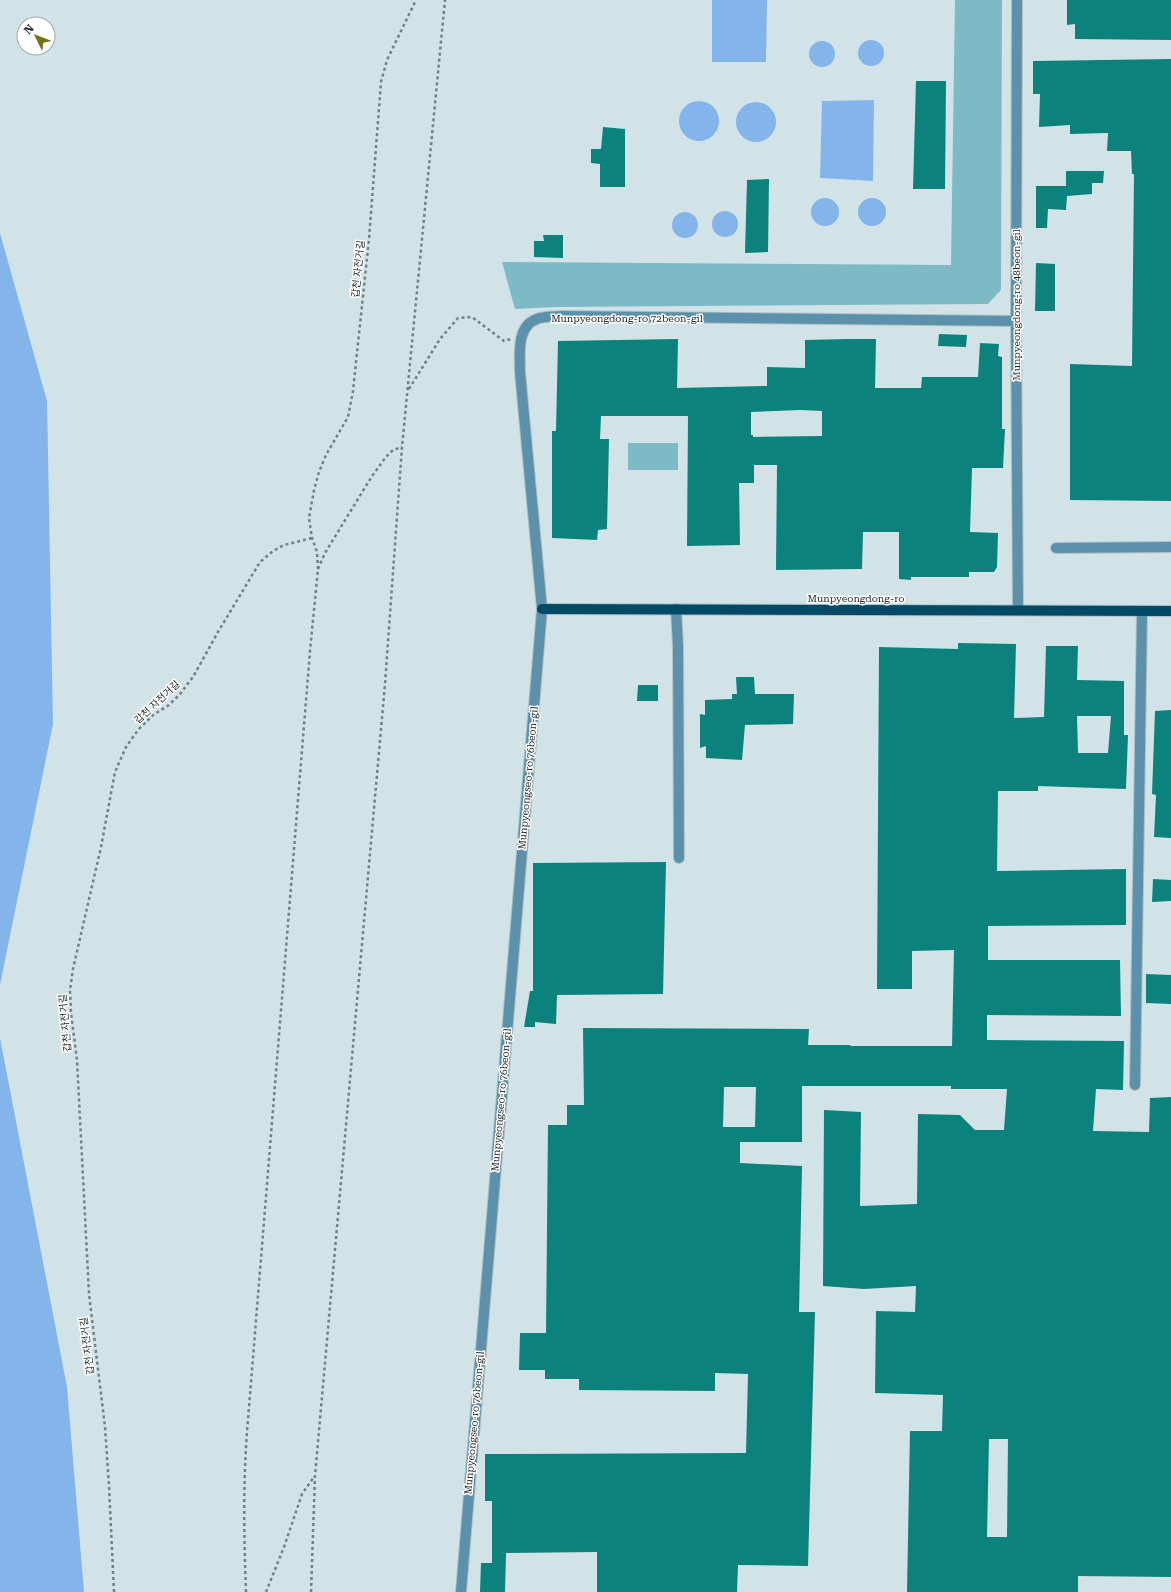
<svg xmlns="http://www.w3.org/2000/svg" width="1171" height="1592" viewBox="0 0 1171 1592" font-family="'Roboto Serif','Noto Sans KR',serif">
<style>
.green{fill:#7dbac5}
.water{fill:#84b5ea}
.building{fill:#0c827d;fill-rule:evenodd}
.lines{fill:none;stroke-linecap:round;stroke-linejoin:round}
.minor-casing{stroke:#b0c0c4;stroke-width:12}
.major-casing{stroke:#b0c0c4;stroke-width:12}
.path{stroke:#748083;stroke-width:2.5;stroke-dasharray:3 3;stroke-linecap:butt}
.minor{stroke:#5c91ab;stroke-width:10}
.major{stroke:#004a65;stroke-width:10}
.labels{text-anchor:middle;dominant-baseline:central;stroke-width:3;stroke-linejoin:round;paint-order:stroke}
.street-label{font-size:10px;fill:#1c2224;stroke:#fff}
</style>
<rect width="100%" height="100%" fill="#d1e3e7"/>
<path class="green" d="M955 0H1002L1001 290 988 304 556 307 515 309 502 262 951 265Z
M628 443H678V470H628Z"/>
<path class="water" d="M712 0H767L766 62H712Z
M858 53a13 13 0 1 1 26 0a13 13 0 1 1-26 0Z
M809 54a13 13 0 1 1 26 0a13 13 0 1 1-26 0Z
M874 100 873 181 820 178 822 101Z
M679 121a20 20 0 1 1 40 0a20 20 0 1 1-40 0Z
M736 122a20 20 0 1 1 40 0a20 20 0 1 1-40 0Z
M811 212a14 14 0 1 1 28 0a14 14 0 1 1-28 0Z
M858 212a14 14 0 1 1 28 0a14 14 0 1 1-28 0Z
M712 224a13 13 0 1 1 26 0a13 13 0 1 1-26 0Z
M672 225a13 13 0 1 1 26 0a13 13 0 1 1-26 0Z
M0 233 47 401 53 724 0 985Z
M0 1038 67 1387 84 1592H0Z"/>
<path class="building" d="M1067 0H1171V40L1075 39V24L1067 25Z
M1171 59V501L1070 500V364L1132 366 1134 174H1132L1131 151H1107L1108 133 1070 134V125L1039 127 1040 94H1033V61Z
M916 81H946L945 189H913Z
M603 127 625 129V187H600V164L591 163V149H601Z
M1066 171H1104L1103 183H1092V194L1067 196 1066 210 1048 209 1047 228H1036V186H1066Z
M769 179 768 252 745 253 747 180Z
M543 235H563V258L534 257V241H544Z
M1036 263 1055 264V311H1035Z
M939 334 967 335 966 347 938 346Z
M678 339 677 388 767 386V367L805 368V340L848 339H876L875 388H921L922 377H978L980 343 999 344 998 356 1002 357V429H1005L1003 468H972L970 532 998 533 997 567 994 572H969V577H911V580L899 579V532H863L862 569 776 570 777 465H754V483H739L740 545 687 546 688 416H601L600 439H609L607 529 598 530 597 540 552 538V431H556L558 341ZM800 410 822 411V436L753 437V435H751V412Z
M958 643 1016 644 1014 718 1044 717 1046 646H1078L1077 680 1124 681V735H1128L1126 789 1038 786V791H998L997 871 1126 869V925L988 926V960H1120L1121 1016 987 1015V1040L1124 1041 1123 1090 1096 1089 1093 1131 1149 1132 1150 1098 1171 1097V1577L1078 1576V1592H907L910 1431H942L943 1395 875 1393 876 1311 915 1312 916 1286 864 1289 823 1286 824 1110 861 1112 860 1206 917 1204 918 1114 960 1115 975 1130H1004L1007 1089H951V1086H802V1142H740V1163L802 1166 799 1312H815L808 1566 738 1565 737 1592H597V1552L506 1553 505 1592H480L481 1563H492V1501H485V1454L746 1453 748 1374 715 1373V1391L579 1390V1379H545V1370H519L520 1333H546L548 1125H567V1105H584L583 1028 809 1029 808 1045H850L851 1046H952L954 950 912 951V989H877L879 647 958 649ZM1077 716H1111L1108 753H1078ZM724 1087H756L755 1127H723ZM989 1439H1008L1007 1537H987Z
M736 677H754L755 694H794L793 724 745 725 742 760 706 758V746L700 748V714L705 715V700L732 699V694H737Z
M638 685H658V701H637Z
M1171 710V838L1154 837 1156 795 1152 794 1155 711Z
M666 862 663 994 557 995 556 1024 535 1022V1027H524L530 991H533V863Z
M1153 879 1171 880V901L1152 902Z
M1146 974 1171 975V1004L1146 1003Z"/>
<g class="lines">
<defs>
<path id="minor" d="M1017 0 1016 321 1018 610
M1056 548 1171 547
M676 609 678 646 679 858
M1135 1085 1142 611
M461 1592 542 609 520 372C520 355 516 326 537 319 544 316 555 317 562 316L1016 321"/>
<path id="major" d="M542 609 1171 611"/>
</defs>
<use href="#minor" class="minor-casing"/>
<use href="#major" class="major-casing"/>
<path class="path" d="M409 389 440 339 458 318 472 317 504 341 511 339
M318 569 325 553 372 476 386 457 393 450 402 447
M114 1592 109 1486 105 1427 89 1294 77 1060 71 1013 70 990 73 969 101 847 115 772 126 747 138 730 153 715 169 705 180 694 193 677 218 632 260 562 273 551 284 545 312 538
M246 1592C244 1538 243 1486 247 1432L310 651 318 569 317 552 312 538 309 518 314 490 319 472 326 455 348 417 353 391 369 239 381 82 387 60 416 0
M266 1592 284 1547 302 1494 314 1477
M311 1592 315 1476 385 684 402 447 445 0"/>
<use href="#minor" class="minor"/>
<use href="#major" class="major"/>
</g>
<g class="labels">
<g class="street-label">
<text transform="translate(358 269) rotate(-84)">갑천 자전거길</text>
<text transform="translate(1016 305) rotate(-90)">Munpyeongdong-ro 48beon-gil</text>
<text x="627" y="318">Munpyeongdong-ro 72beon-gil</text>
<text x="856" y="598">Munpyeongdong-ro</text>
<text transform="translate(157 702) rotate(-43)">갑천 자전거길</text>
<text transform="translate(528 778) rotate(-85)">Munpyeongseo-ro 76beon-gil</text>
<text transform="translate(65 1023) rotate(-95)">갑천 자전거길</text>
<text transform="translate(501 1100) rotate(-85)">Munpyeongseo-ro 76beon-gil</text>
<text transform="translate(87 1346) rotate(-97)">갑천 자전거길</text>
<text transform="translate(474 1423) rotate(-85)">Munpyeongseo-ro 76beon-gil</text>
</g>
</g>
<g transform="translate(36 36) rotate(313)"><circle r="19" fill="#ffffff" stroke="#a4a7a7"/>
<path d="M0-3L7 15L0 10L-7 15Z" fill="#747317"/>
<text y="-6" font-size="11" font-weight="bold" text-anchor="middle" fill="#1c2224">N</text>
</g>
</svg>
